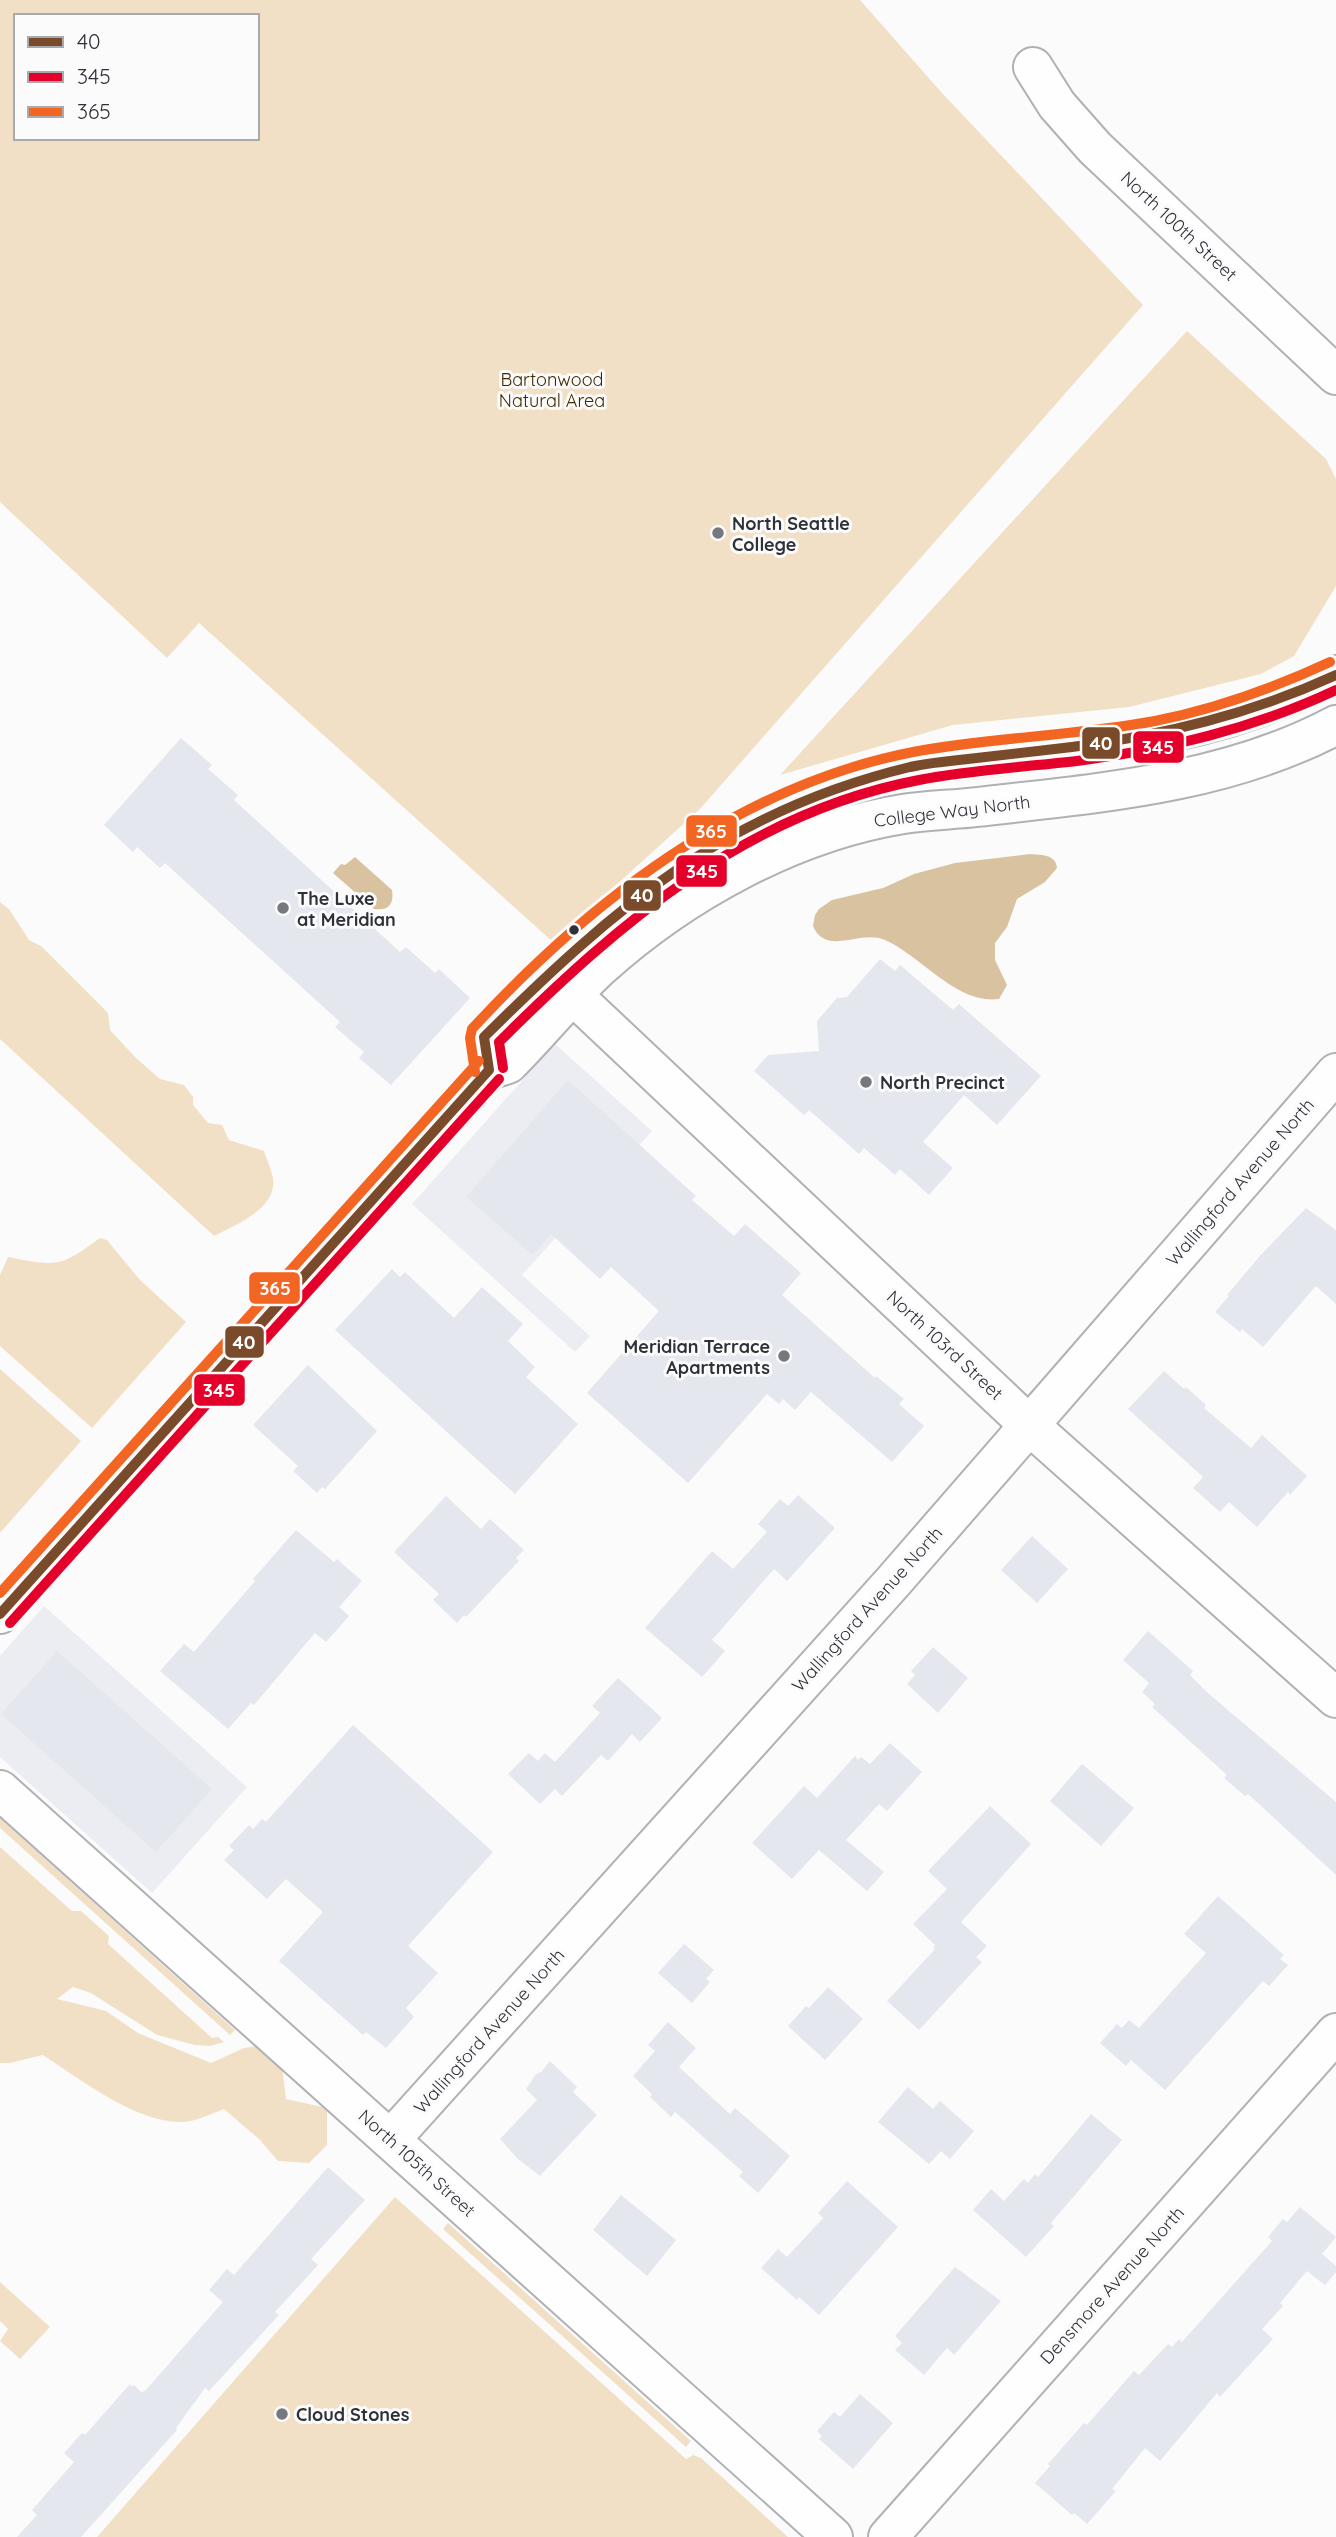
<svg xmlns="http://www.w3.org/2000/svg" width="1336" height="2537" viewBox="0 0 1336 2537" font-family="Quicksand,sans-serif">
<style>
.built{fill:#ebedf2}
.green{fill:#f2e0c6;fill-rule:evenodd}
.water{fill:#d9c2a0}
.building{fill:#e5e7ef}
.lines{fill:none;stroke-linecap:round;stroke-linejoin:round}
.minor-casing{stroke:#b0b1b4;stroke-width:42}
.minor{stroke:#fefefe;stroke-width:38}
.bus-1-casing{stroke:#fbfbfb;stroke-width:16}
.bus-2-casing{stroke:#fbfbfb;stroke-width:16}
.bus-3-casing{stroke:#fbfbfb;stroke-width:16}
.bus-1{stroke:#7a4b2a;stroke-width:10}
.bus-2{stroke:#e4002b;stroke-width:10}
.bus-3{stroke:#f26522;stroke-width:10}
.poi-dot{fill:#76787d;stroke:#fbfbfb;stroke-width:2.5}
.bus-dot{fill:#2f3139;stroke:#fbfbfb;stroke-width:2.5}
.labels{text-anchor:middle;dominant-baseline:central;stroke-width:6;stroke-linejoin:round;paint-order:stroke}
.street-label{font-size:18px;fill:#2f3139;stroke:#fbfbfb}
.park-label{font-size:18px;fill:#402901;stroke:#fbfbfb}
.poi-label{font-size:18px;font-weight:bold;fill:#2f3139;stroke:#fbfbfb;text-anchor:start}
.line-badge{stroke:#fbfbfb;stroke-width:2.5}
.badge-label{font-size:19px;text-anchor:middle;font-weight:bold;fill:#fff}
</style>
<rect width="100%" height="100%" fill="#fbfbfb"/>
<path class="built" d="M555 1044 652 1131 522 1275 590 1336 575 1352 412 1204Z
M44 1606 247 1787 152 1893 0 1757V1656Z"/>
<path class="green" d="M0 0H860L942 93 1143 305 699 810 553 942 199 623 167 658 0 502ZM16 16H257V138H16Z
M1187 331 1326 459 1336 479V586L1294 656 1261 674 1129 707 953 725 780 775Z
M0 902 9 909 29 940 41 946 108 1013 110 1030 135 1057 160 1079 184 1085 193 1097V1105L208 1123 222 1125 229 1140 264 1151C267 1160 271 1169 273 1178 278 1208 236 1225 214 1236L0 1039Z
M100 1238 107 1240 140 1280 186 1322 92 1428 0 1346V1275L8 1257C58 1267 60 1267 100 1238Z
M0 1369 81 1441 0 1533Z
M0 1818 235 2030 230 2035 0 1828Z
M0 1847 72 1911H81L109 1936 108 1944 212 2038 218 2037 224 2042 210 2046 195 2045 157 2035 91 1993 73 1987 57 1999 106 2011 138 2033 211 2063 244 2048 258 2046 282 2067 286 2099 327 2108V2145L309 2163 278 2161 259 2139 224 2109C210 2114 194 2123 178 2122 132 2120 80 2079 43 2055L10 2063H0Z
M395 2197 686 2459 693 2455 701 2458 788 2537H97Z
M448 2223 691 2441 686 2447 443 2229Z
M0 2282 50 2327 20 2359 0 2341 8 2329 0 2321Z"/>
<path class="water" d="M1030 854C1041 855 1056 854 1057 868L1045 882 1017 899 1007 927 995 943V960L1007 985 999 999C957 1005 920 955 885 940 860 929 826 957 813 926L815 915 819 909 832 900 883 888 914 874 955 863Z
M355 857 392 890C394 904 389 911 374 909L333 873 341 864 345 865Z"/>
<path class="building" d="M181 738 212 765 208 769 238 795 234 800 400 952 406 947 435 973 439 969 470 998 391 1085 359 1058 364 1052 335 1027 340 1022 165 863 160 868 137 847 133 852 104 825Z
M880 959 895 971 900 965 953 1010 959 1004 1041 1076 997 1125 964 1095 923 1142 953 1168 929 1195 900 1169 895 1175 864 1148 859 1154 809 1110 804 1115 754 1071 768 1055 819 1051 817 1021 837 998 847 997Z
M568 1080 696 1196 692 1200 734 1236 745 1224 801 1273 782 1295 875 1378 876 1376 904 1399 899 1404 924 1426 892 1462 811 1392 795 1410 783 1399 779 1404 767 1394 688 1483 587 1393 659 1311 611 1267 600 1279 551 1234 533 1255 466 1197Z
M1306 1208 1336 1230V1304L1316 1286 1263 1347 1242 1329 1240 1332 1215 1312 1229 1296 1227 1295 1259 1257Z
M392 1269 400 1277 405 1272 454 1318 482 1287 523 1324 508 1341 535 1367 526 1377 578 1424 515 1494 335 1330Z
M308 1365 377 1431 325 1489 322 1487 317 1493 293 1471 298 1466 253 1425Z
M1164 1371 1184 1389 1186 1387 1206 1405 1204 1408 1251 1448 1262 1435 1307 1476 1290 1495 1288 1492 1257 1527 1229 1502 1220 1512 1193 1488 1203 1477 1128 1409Z
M798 1495 835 1528 787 1581 774 1569 712 1640 725 1651 702 1677 645 1628 712 1551 733 1569 767 1532 758 1524 780 1499 788 1506Z
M446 1496 481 1529 490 1519 524 1550 516 1558 519 1561 466 1617 464 1615 457 1623 433 1600 439 1594 394 1552Z
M296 1530 334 1562 337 1559 362 1581 339 1607 349 1616 326 1642 315 1633 254 1705 251 1703 228 1729 160 1671 184 1644 194 1652 255 1581 253 1579Z
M1032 1536 1068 1569 1037 1603 1001 1570Z
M1148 1631 1193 1671 1190 1675 1209 1694 1336 1802V1875L1248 1794 1245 1796 1224 1778 1227 1775 1152 1707 1155 1704 1142 1692 1149 1683 1123 1660Z
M933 1647 968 1678 938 1713 907 1684 915 1675 911 1671Z
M57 1651 212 1789 156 1852 1 1714Z
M618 1678 662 1718 640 1742 632 1734 608 1761 601 1755 562 1796 555 1789 540 1804 508 1774 529 1753 538 1761 545 1753 555 1762 600 1713 592 1706Z
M353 1725 493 1852 408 1946 438 1973 406 2008 414 2017 386 2048 366 2032 363 2035 279 1961 323 1912 286 1879 267 1899 224 1860 234 1850 229 1846 249 1825 253 1829 262 1819 266 1822Z
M890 1743 922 1772 887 1811 879 1804 846 1840 884 1872 867 1891 819 1850 792 1879 752 1843 804 1786 817 1798 855 1756 858 1760 861 1757 870 1764Z
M1082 1764 1134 1808 1101 1846 1050 1801Z
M990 1806 1031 1844 961 1922 987 1946 976 1957 982 1962 919 2030 887 2001 935 1949 933 1947 935 1945 913 1924 947 1889 928 1871Z
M1218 1896 1284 1955 1280 1959 1288 1965 1269 1986 1263 1981 1165 2090 1131 2060 1126 2066 1100 2043 1117 2024 1122 2028 1129 2020 1139 2028 1206 1953 1184 1934Z
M684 1944 714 1970 706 1979 710 1982 692 2003 658 1973Z
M828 1987 863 2019 825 2060 788 2026 806 2006 809 2008Z
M668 2022 696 2048 679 2067 730 2114 735 2108 790 2156 758 2193 739 2176 743 2172 675 2112 671 2117 650 2097 652 2094 633 2076 655 2051 648 2045Z
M550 2061 577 2087 573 2092 597 2115 540 2176 518 2159 500 2139 537 2100 526 2089 536 2074 541 2072Z
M908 2087 933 2109 940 2101 974 2131 950 2159 941 2151 929 2164 878 2122Z
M1091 2114 1122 2140 1051 2223 1054 2226 1026 2257 973 2210 991 2189 1004 2201 1024 2179 1028 2183 1035 2174 1038 2177Z
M328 2167 365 2200 311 2259 318 2265 275 2312 279 2315 209 2391 205 2388 176 2428 177 2430 81 2537H17L37 2515 32 2510 74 2462 64 2453 82 2433 85 2435 130 2384 132 2387 134 2385 141 2392 145 2391 223 2302 209 2290 227 2269 234 2275Z
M847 2181 898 2227 819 2315 799 2297 797 2300 761 2268 778 2249 787 2257 823 2218 818 2213Z
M621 2195 676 2240 647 2276 593 2230Z
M1300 2207 1336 2237 1322 2254 1336 2266V2272L1325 2285 1307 2271 1280 2303 1283 2306 1262 2329 1273 2339 1220 2397 1217 2393 1160 2461 1145 2448 1112 2489 1116 2491 1087 2524 1074 2513 1072 2515 1035 2483 1050 2466 1048 2464 1084 2423 1087 2425 1134 2371 1139 2375 1168 2344 1172 2347 1179 2339 1182 2342 1272 2241 1268 2237 1283 2219 1287 2222Z
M955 2267 1001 2301 954 2355 947 2348 924 2375 895 2350 902 2343 895 2336Z
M860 2394 893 2423 853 2469 819 2439 822 2436 817 2431 834 2412 840 2417Z"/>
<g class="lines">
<defs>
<path id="minor" d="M1033 67 1057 105 1095 148 1336 375
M561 984 1029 1425 1336 1698
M489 1070 484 1037C612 908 726 807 910 767 932 762 955 761 978 758 1028 752 1079 747 1130 739 1201 729 1272 706 1336 675
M489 1070 508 1064C539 1033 567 998 599 968 682 893 792 832 903 814 927 810 952 810 977 807 1099 793 1225 784 1336 725
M0 1614 489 1070
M0 1790 833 2537
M391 2139 892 1583 1336 1073
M888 2537 1336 2033"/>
</defs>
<use href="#minor" class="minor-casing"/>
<use href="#minor" class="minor"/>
<defs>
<path id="bus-1" d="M489 1070 484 1037C615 907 726 811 910 767 929 763 948 761 968 759 1002 755 1037 751 1072 747 1165 735 1251 714 1336 675
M0 1614 489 1070"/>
<path id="bus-2" d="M503 1068 499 1042C620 922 746 813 919 780 970 770 1024 767 1077 761 1167 749 1253 729 1336 690
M10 1623 499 1079"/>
<path id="bus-3" d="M475 1072 470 1038 472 1029C590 901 739 786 913 752 993 737 1075 736 1155 721 1216 709 1274 688 1330 662
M0 1593 479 1061"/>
</defs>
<use href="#bus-1" class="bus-1-casing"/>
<use href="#bus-2" class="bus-2-casing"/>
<use href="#bus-3" class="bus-3-casing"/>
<use href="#bus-1" class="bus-1"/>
<use href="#bus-2" class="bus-2"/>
<use href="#bus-3" class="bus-3"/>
</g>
<g class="poi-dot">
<circle cx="718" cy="533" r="7"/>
<circle cx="283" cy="908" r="7"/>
<circle cx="866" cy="1082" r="7"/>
<circle cx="784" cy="1356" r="7"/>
<circle cx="282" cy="2414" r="7"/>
</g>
<circle class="bus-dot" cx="574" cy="930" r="6"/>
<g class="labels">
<g class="street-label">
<text transform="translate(1179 226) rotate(43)">North 100th Street</text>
<text transform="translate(952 811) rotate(-7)">College Way North</text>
<text transform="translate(1240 1182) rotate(-49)">Wallingford Avenue North</text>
<text transform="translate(945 1345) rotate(43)">North 103rd Street</text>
<text transform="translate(867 1609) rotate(-48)">Wallingford Avenue North</text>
<text transform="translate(489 2031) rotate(-48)">Wallingford Avenue North</text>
<text transform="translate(417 2163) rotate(42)">North 105th Street</text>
<text transform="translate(1112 2285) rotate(-48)">Densmore Avenue North</text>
</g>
<g class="park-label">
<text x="552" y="379">Bartonwood<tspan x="552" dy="21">Natural Area</tspan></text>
</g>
<g class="poi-label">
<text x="732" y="523">North Seattle<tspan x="732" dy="21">College</tspan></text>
<text x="297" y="898">The Luxe<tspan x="297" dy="21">at Meridian</tspan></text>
<text x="880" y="1082">North Precinct</text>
<text x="770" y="1346" text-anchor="end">Meridian Terrace<tspan x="770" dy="21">Apartments</tspan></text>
<text x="296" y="2414">Cloud Stones</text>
</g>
</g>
<g class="line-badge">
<rect x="1081" y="726" width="40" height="34" rx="7" fill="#7a4b2a"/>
<rect x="1132" y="730" width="53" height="34" rx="7" fill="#e4002b"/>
<rect x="685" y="814" width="53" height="34" rx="7" fill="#f26522"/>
<rect x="675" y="854" width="53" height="34" rx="7" fill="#e4002b"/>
<rect x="622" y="879" width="40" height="33" rx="7" fill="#7a4b2a"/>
<rect x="248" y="1271" width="53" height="34" rx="7" fill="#f26522"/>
<rect x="224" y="1325" width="41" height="34" rx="7" fill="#7a4b2a"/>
<rect x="193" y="1373" width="53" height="34" rx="7" fill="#e4002b"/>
</g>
<g class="badge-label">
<text x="1101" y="750">40</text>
<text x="1158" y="754">345</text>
<text x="711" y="838">365</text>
<text x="702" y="878">345</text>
<text x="642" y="902">40</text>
<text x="275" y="1295">365</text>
<text x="244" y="1349">40</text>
<text x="219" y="1397">345</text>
</g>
<rect x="14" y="14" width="245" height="126" fill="#fbfbfb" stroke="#a9aaad" stroke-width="2"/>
<rect x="28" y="37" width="35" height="10" fill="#7a4b2a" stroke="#a9aaad" stroke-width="2"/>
<text x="77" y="49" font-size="21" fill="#2f3139">40</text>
<rect x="28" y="72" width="35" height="10" fill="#e4002b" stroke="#a9aaad" stroke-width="2"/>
<text x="77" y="84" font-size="21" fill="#2f3139">345</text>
<rect x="28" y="107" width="35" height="10" fill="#f26522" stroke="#a9aaad" stroke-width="2"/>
<text x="77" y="119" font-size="21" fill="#2f3139">365</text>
</svg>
